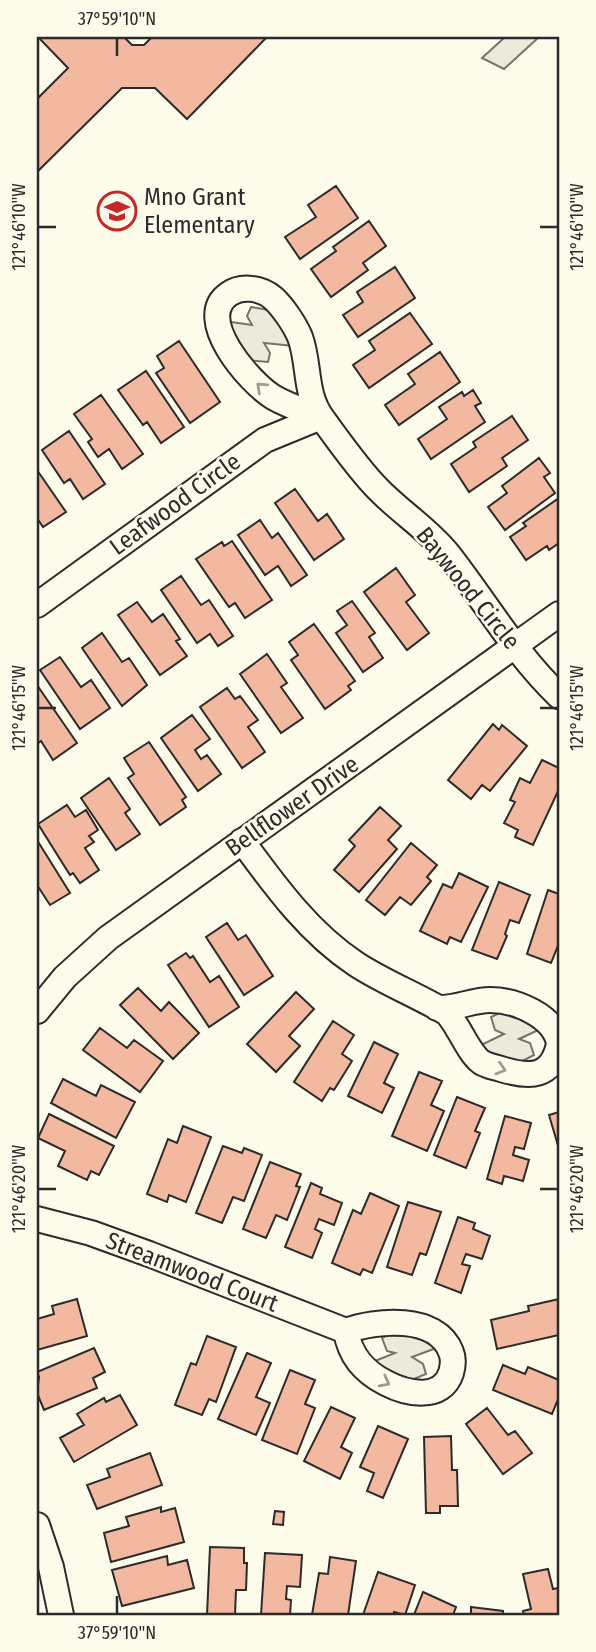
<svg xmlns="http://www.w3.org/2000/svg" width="596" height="1652" viewBox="0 0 596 1652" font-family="'Fira Sans Condensed',sans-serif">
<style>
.parking{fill:#eceadb;stroke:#74746e;stroke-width:2}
.building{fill:#f2b8a0;stroke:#2b2b2b;stroke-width:2}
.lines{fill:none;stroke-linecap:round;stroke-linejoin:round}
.minor-casing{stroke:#2b2b2b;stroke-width:28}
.minor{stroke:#fdfbea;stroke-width:24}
.oneway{stroke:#9e9d94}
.ticks{fill:none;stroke:#2b2b2b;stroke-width:2.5}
.labels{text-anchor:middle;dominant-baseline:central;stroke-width:5;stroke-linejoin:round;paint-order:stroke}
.poi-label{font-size:24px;fill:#2b2b2b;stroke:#fdfbea;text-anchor:start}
.street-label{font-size:24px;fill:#2b2b2b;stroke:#fdfbea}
.neatline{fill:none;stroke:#2b2b2b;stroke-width:2.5}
.ticks-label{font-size:18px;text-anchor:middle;fill:#2b2b2b}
</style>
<rect width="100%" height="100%" fill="#fdfbea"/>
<path class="parking" d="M505 37H539L504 69 482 58Z
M251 307 269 310 294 346 264 343 270 353 268 362 245 360 224 321 252 325 247 316Z
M508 1009 547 1026 519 1039 530 1043 534 1055 515 1065 477 1047 504 1034 495 1030 491 1017Z
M404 1328 439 1347 412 1357 423 1364 426 1374 402 1384 370 1363 395 1353 387 1351 382 1338Z"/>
<path class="building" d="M38 37H124L132 45H144L152 37H267L187 119 155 88H122L37 172V99L68 68Z
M336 186 358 218 300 259 285 237 316 217 308 205Z
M369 221 386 246 363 263 368 270 331 297 311 269 336 251 333 247Z
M395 267 415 298 358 337 343 315 363 302 357 292Z
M410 313 432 344 369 388 353 365 375 350 369 341Z
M179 341 220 402 190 423 156 373 164 368 157 356Z
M440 352 460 382 399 425 385 405 415 384 408 374Z
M146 371 184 427 161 443 147 422 143 425 118 390Z
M473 390 481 403 475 406 485 422 431 459 418 439 447 419 439 407 462 392 464 396Z
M101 395 143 454 122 469 109 449 98 457 88 442 92 439 74 414Z
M512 416 528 440 502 458 507 466 469 492 451 464 476 447 473 442Z
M69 431 105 484 83 499 70 479 64 483 42 450Z
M539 458 550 473 544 477 555 493 505 530 488 507 507 493 502 486Z
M37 470 66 512 43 527 37 518Z
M295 489 318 521 327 514 344 539 314 560 275 503Z
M559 498V543L549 550 547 546 526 560 510 537 526 526 523 523Z
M260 520 272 538 278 533 307 575 291 586 278 566 265 575 238 535Z
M232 541 272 600 245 618 235 603 229 607 196 559 222 542 224 546Z
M396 568 415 595 406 602 429 633 407 650 364 592Z
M181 576 201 605 209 600 233 636 218 646 210 634 197 643 161 590Z
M352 601 375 633 369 637 383 658 363 672 336 633 347 625 337 611Z
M137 602 152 622 163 614 180 639 176 641 187 656 160 675 118 615Z
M314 624 355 681 348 686 351 690 325 709 291 660 298 655 289 642Z
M102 633 122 662 129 658 147 685 122 706 82 648Z
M267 654 287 683 281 687 303 718 281 733 240 674Z
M60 657 81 687 91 680 110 708 80 729 40 670Z
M37 685 77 743 53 760 41 741 37 744Z
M227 688 235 699 240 696 258 720 248 727 265 752 242 768 200 707Z
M192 715 210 739 195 750 201 759 207 755 221 774 198 791 161 738Z
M493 724 499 730 502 725 527 746 490 791 482 785 471 799 448 780Z
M149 742 186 797 182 800 186 807 160 825 128 778 134 774 124 758Z
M542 760 559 768V789L533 845 515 837 518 830 504 823 515 802 510 800 520 778 530 783Z
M109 778 130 809 125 813 140 834 116 850 81 798Z
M67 805 75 817 86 810 98 830 89 836 94 842 85 848 99 870 80 883 73 873 70 875 38 824Z
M380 807 401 826 388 840 397 849 359 892 334 870 355 846 349 840Z
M37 840 70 893 50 905 37 885Z
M411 843 437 865 427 877 431 881 411 905 400 897 385 915 366 900Z
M459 873 488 887 461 942 450 937 447 944 420 931 443 884 452 888Z
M499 882 530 895 519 923 510 920 505 934 507 936 497 959 472 950Z
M548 890 559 894V943L551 963 527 954Z
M227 923 238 940 246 935 273 976 244 995 206 937Z
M186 953 190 958 193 956 210 982 219 976 239 1007 209 1027 168 965Z
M138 988 161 1011 169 1002 199 1033 173 1059 120 1005Z
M296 992 314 1009 289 1036 300 1046 276 1072 247 1044Z
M333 1021 354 1035 342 1054 352 1061 334 1090 330 1088 322 1101 294 1082Z
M100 1028 127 1048 134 1040 163 1061 140 1092 83 1050Z
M374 1042 398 1054 384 1083 394 1088 382 1113 348 1096Z
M419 1072 442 1081 431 1105 444 1111 427 1151 392 1136Z
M63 1079 96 1096 101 1085 135 1102 116 1138 51 1103Z
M457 1097 485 1108 475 1131 480 1133 466 1168 434 1155Z
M559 1112V1149L549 1115Z
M49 1114 114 1146 99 1175 91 1171 87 1180 58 1166 65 1151 38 1138Z
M505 1116 531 1123 524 1149 515 1147 513 1155 529 1160 523 1181 504 1176 502 1184 487 1179Z
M183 1126 211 1137 186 1202 169 1195 167 1202 147 1194 168 1139 177 1143Z
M223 1146 242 1153 244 1148 262 1155 244 1201 233 1197 222 1223 196 1213Z
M270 1162 301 1174 296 1186 300 1187 287 1220 276 1215 266 1238 243 1229Z
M311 1183 322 1188 320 1194 342 1203 334 1225 319 1219 315 1229 322 1233 312 1258 285 1247Z
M370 1193 399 1206 372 1273 363 1269 360 1275 332 1263 353 1210 361 1214Z
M408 1202 441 1212 426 1255 420 1253 412 1275 387 1267Z
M458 1217 475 1223 473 1229 490 1236 482 1259 466 1254 462 1264 470 1266 461 1293 435 1283Z
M77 1299 87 1336 37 1350V1319L54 1314 52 1306Z
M559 1299V1335L497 1349 491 1320 529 1311 528 1306Z
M207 1336 236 1347 216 1402 209 1399 202 1415 175 1405 191 1363 196 1365Z
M94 1348 105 1372 93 1378 97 1388 44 1410 37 1393 39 1377 37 1372Z
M247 1353 271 1363 256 1397 270 1403 256 1435 218 1419Z
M503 1365 525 1374 528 1367 559 1380V1397L552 1414 493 1390Z
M290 1370 315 1380 305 1404 315 1408 297 1454 262 1440Z
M120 1395 137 1425 74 1462 60 1438 84 1425 77 1414 104 1398 106 1402Z
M331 1407 355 1418 341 1447 352 1453 340 1479 304 1461Z
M487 1408 508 1435 515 1431 532 1453 503 1474 466 1424Z
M378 1426 408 1439 383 1498 367 1491 374 1473 360 1467Z
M451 1436 452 1470H457L458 1506H440V1513H426L424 1437Z
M150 1453 162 1485 97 1509 87 1485 110 1477 107 1469Z
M161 1507V1512L175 1508 184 1542 111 1562 104 1533 129 1526 126 1517Z
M275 1511 284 1512 283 1525 273 1524Z
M210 1547 244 1548V1563H247L246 1590H236L235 1615H207Z
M265 1553 302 1555 300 1587 287 1586 286 1599 291 1600 290 1615H261Z
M167 1556 168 1565 187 1560 194 1588 122 1606 112 1570Z
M330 1557 356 1561 348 1615H312L319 1573 328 1574Z
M548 1569 553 1589 559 1588V1615H524L523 1611 531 1609 523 1574Z
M378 1572 415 1585 405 1615 394 1612 393 1615H363Z
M423 1592 456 1607 453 1615H414Z
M471 1607 503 1611V1615H471Z"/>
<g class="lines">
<defs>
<path id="minor" d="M321 417C305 411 288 406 273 397 249 382 193 318 229 294 242 285 261 288 273 298 283 307 295 325 300 337 310 364 304 393 322 418 338 440 359 470 378 489 400 512 428 529 448 554 485 601 515 654 559 696
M37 605 265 440 321 417
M242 841C275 886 309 933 356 964 385 983 417 995 447 1013 459 1026 468 1052 481 1062 487 1066 495 1067 501 1069 530 1078 552 1078 559 1044
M437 1008C456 1009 472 1000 490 1000 516 1000 554 1016 559 1043
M37 1011 65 977 108 938 559 614
M37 1219 91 1233 149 1254 346 1331C375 1320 437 1314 451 1352 454 1359 453 1366 451 1373 442 1401 407 1394 386 1383 364 1372 350 1356 346 1331
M37 1525 51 1567 61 1615"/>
</defs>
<use href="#minor" class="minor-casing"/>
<use href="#minor" class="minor"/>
</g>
<defs><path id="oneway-chevron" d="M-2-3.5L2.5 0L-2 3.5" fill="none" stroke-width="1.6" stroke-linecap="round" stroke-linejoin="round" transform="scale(1.75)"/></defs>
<g class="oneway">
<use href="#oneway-chevron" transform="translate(261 387) rotate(-137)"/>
<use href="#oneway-chevron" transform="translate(501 1069) rotate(17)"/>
<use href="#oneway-chevron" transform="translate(385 1382) rotate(28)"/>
</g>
<path class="ticks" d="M117 38V56M38 227H56M540 227H558M38 708H56M540 708H558M38 1189H56M540 1189H558M117 1596V1614"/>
<defs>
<symbol id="school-ring" viewBox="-11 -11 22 22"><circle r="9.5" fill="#fdfbea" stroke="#c62828" stroke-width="1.5"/><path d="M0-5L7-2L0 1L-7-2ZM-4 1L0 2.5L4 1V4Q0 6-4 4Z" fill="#c62828"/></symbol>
</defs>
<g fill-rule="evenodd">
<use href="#school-ring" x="95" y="189" width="44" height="44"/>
</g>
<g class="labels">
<g class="poi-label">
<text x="144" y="197">Mno Grant<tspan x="144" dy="28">Elementary</tspan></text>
</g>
<g class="street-label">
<text transform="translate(175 504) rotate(-36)">Leafwood Circle</text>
<text transform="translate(468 588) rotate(51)">Baywood Circle</text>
<text transform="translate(292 806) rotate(-35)">Bellflower Drive</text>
<text transform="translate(192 1272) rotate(21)">Streamwood Court</text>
</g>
</g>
<rect width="596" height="1652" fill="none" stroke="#fdfbea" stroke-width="77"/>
<rect x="38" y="38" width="520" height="1576" class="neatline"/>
<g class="ticks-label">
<text x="117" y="25">37°59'10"N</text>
<text transform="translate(577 227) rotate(-90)" y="6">121°46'10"W</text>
<text transform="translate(19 227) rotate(-90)" y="6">121°46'10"W</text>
<text transform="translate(19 708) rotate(-90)" y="6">121°46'15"W</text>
<text transform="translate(577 708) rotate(-90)" y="6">121°46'15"W</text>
<text transform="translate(19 1189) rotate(-90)" y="6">121°46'20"W</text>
<text transform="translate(577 1189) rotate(-90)" y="6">121°46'20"W</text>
<text x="117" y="1639">37°59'10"N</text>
</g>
</svg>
